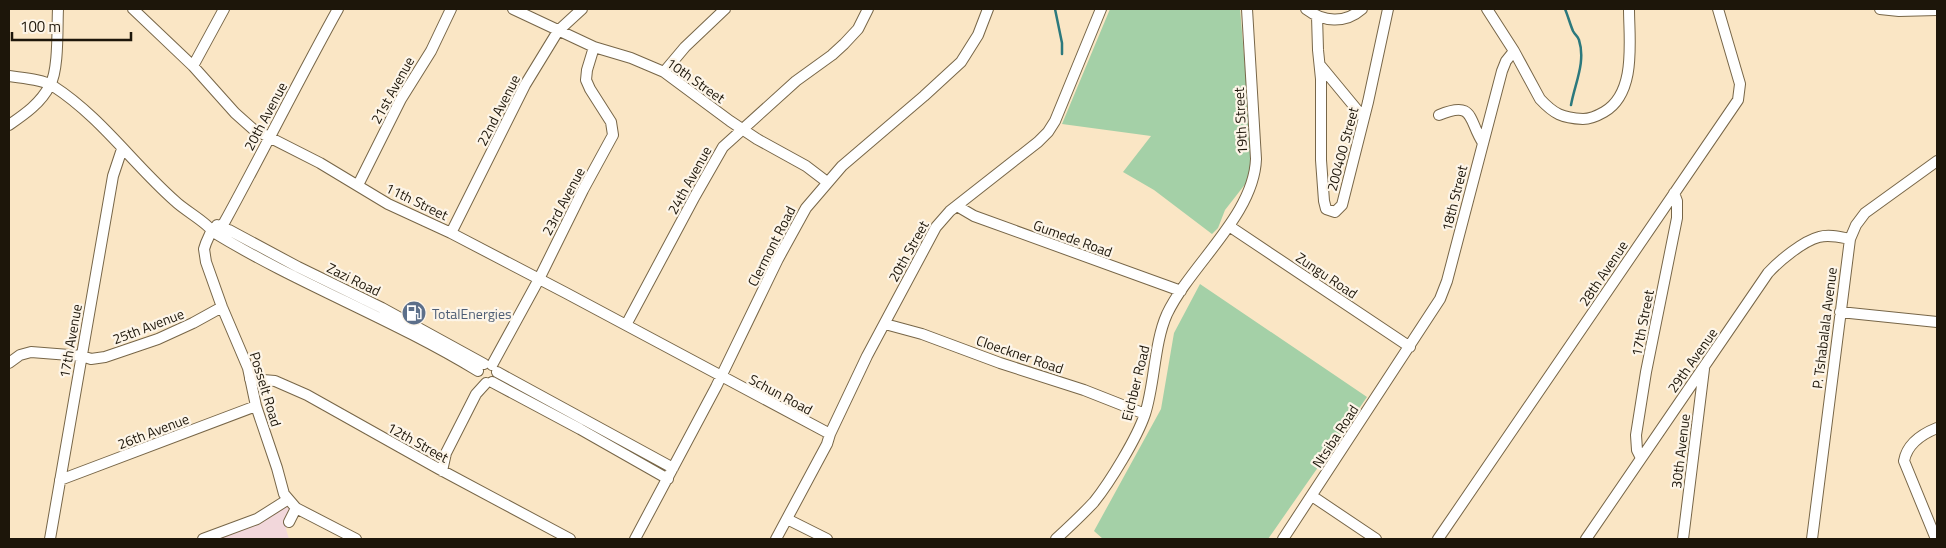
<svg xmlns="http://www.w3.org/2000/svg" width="1946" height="548" viewBox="0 0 1946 548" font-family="'Titillium Web',sans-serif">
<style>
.education{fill:#f2d7db}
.green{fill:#a4d0a7}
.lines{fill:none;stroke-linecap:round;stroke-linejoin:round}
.stream{stroke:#2c797d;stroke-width:2.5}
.minor-casing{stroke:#776648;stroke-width:12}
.minor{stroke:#fff;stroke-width:10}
.labels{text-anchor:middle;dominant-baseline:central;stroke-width:4.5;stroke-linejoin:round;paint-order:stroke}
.street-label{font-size:14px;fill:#1d160a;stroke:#fdf5e8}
.service-label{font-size:14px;fill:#4e5e75;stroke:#fdf5e8;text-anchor:start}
</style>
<rect width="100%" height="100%" fill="#fae6c5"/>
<path class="education" d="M287 501 296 508 286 529 289 539H204Z"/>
<path class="green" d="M1110 9H1240L1250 125 1251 167 1250 178 1225 210 1218 228 1212 234 1154 190 1123 172 1151 136 1062 124Z
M1200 284 1367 397 1268 539H1103L1094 531 1161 409 1174 333Z"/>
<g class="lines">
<path class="stream" d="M1055 9 1062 43V54
M1565 9C1568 16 1570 24 1573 31 1575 35 1578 36 1579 40 1586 62 1575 83 1571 105"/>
<defs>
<path id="minor" d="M133 9 193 66 235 113 253 129 320 163 388 204 451 233 566 293 830 434
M338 9C299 79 263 152 224 223L210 234 206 243 204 249 206 262 222 307 248 368 256 406 277 468 284 494 296 508 356 539
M513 9 594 47 631 58 664 72 730 121 757 139 806 166 827 182
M1306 9C1323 22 1345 24 1362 9
M1487 9 1514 51 1540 99C1554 114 1562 118 1583 119 1591 119 1597 116 1604 112 1637 93 1629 40 1629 9
M1880 9 1899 11 1937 10
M1317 16 1318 50 1321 79V160L1324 201 1326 209 1335 212 1342 205 1368 102 1388 9
M1320 65 1363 117
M193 66 224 9
M664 72 685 47 725 9
M9 76C22 78 42 79 53 86 101 117 133 164 175 201 184 210 208 223 213 232 298 284 393 319 478 371
M1439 115C1475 100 1468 120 1483 143
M9 125C25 114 41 103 50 85 59 70 57 27 58 9
M358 185 401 99 431 51 451 9
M957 206 974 216 1181 291
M217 225 229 230 298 267 382 308 484 364
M1229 226 1410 347
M451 233 525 85 558 31 582 9
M1840 312 1937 322
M885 324 922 334 1000 363 1084 390 1145 414
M626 325 695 196 723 147 796 81 832 55 844 44 858 29 868 9
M9 363 20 355 31 352 82 356 91 359 105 357 158 339 193 323 222 307
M492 365 539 279 583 190 613 135 611 122 590 89 586 80 587 70 594 47
M497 372 673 468
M250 379 275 381 307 395 439 469 570 539
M492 382 580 429 668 479
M1641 458 1637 450 1636 435 1646 372 1677 218V201L1674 193
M442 471 446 453 476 394 486 383
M60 480 256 406
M1312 496 1376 539
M787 519 827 539
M289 522 296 508
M50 539 113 176 122 149
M203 539 257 519 287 500
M635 539 716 387 778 259 806 208 842 166 924 96 961 62 978 35 988 9
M776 539 827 444 830 434 867 356 936 227 950 211 1038 142 1048 132 1055 121 1101 9
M1056 539C1069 527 1082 515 1094 502 1110 482 1137 438 1145 414 1155 383 1154 343 1167 314 1191 264 1254 215 1256 159L1247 9
M1283 539 1440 299 1447 281 1502 71 1506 61 1514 51
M1438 539 1738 100 1740 84 1718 9
M1586 539 1768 273C1779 261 1803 241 1819 237 1829 234 1840 237 1850 239
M1683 539 1704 369
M1812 539 1850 239 1856 225 1865 213 1937 161
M1936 539 1904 461C1907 444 1922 434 1937 428"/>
</defs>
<use href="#minor" class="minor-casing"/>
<use href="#minor" class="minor"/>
</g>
<defs>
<symbol id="fuel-disc" viewBox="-11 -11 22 22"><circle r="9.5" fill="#5c6f8a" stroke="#fdf5e8"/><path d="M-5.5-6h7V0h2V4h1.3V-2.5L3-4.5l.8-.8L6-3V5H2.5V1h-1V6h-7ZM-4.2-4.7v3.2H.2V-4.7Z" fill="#fff"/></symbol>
</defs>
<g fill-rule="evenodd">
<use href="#fuel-disc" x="400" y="299" width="28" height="28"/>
</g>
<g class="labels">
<g class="street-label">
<text transform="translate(696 80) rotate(35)">10th Street</text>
<text transform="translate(392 90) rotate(-61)">21st Avenue</text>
<text transform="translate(498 110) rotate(-63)">22nd Avenue</text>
<text transform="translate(265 116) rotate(-62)">20th Avenue</text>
<text transform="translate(1240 121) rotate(-93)">19th Street</text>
<text transform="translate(1342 149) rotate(-75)">200400 Street</text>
<text transform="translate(689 180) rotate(-61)">24th Avenue</text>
<text transform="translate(1454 198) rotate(-76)">18th Street</text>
<text transform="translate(417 201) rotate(26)">11th Street</text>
<text transform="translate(563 201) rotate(-62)">23rd Avenue</text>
<text transform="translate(1073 238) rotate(20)">Gumede Road</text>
<text transform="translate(771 246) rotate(-63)">Clermont Road</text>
<text transform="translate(908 251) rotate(-61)">20th Street</text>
<text transform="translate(1603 273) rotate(-56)">28th Avenue</text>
<text transform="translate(1327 275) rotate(34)">Zungu Road</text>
<text transform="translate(354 279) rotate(26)">Zazi Road</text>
<text transform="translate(1642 323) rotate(-79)">17th Street</text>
<text transform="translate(148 326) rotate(-21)">25th Avenue</text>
<text transform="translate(1824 328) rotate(-83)">P. Tshabalala Avenue</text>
<text transform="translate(70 341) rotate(-80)">17th Avenue</text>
<text transform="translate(1020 354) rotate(19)">Cloeckner Road</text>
<text transform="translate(1692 360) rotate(-55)">29th Avenue</text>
<text transform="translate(1135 383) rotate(-76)">Eichber Road</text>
<text transform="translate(266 389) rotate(73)">Posselt Road</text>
<text transform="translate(781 394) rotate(28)">Schun Road</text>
<text transform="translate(153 431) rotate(-21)">26th Avenue</text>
<text transform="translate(1335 436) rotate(-57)">Ntsiba Road</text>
<text transform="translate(418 442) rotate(29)">12th Street</text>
<text transform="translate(1680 451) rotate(-83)">30th Avenue</text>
</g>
<g class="service-label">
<text x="432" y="313">TotalEnergies</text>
</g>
</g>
<rect width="1946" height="548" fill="none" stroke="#1d160a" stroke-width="20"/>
<path d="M12 32v8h119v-8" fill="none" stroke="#1d160a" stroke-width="2.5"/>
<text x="20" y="32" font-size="15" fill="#1d160a" stroke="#fdf5e8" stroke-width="4" paint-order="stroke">100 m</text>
</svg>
